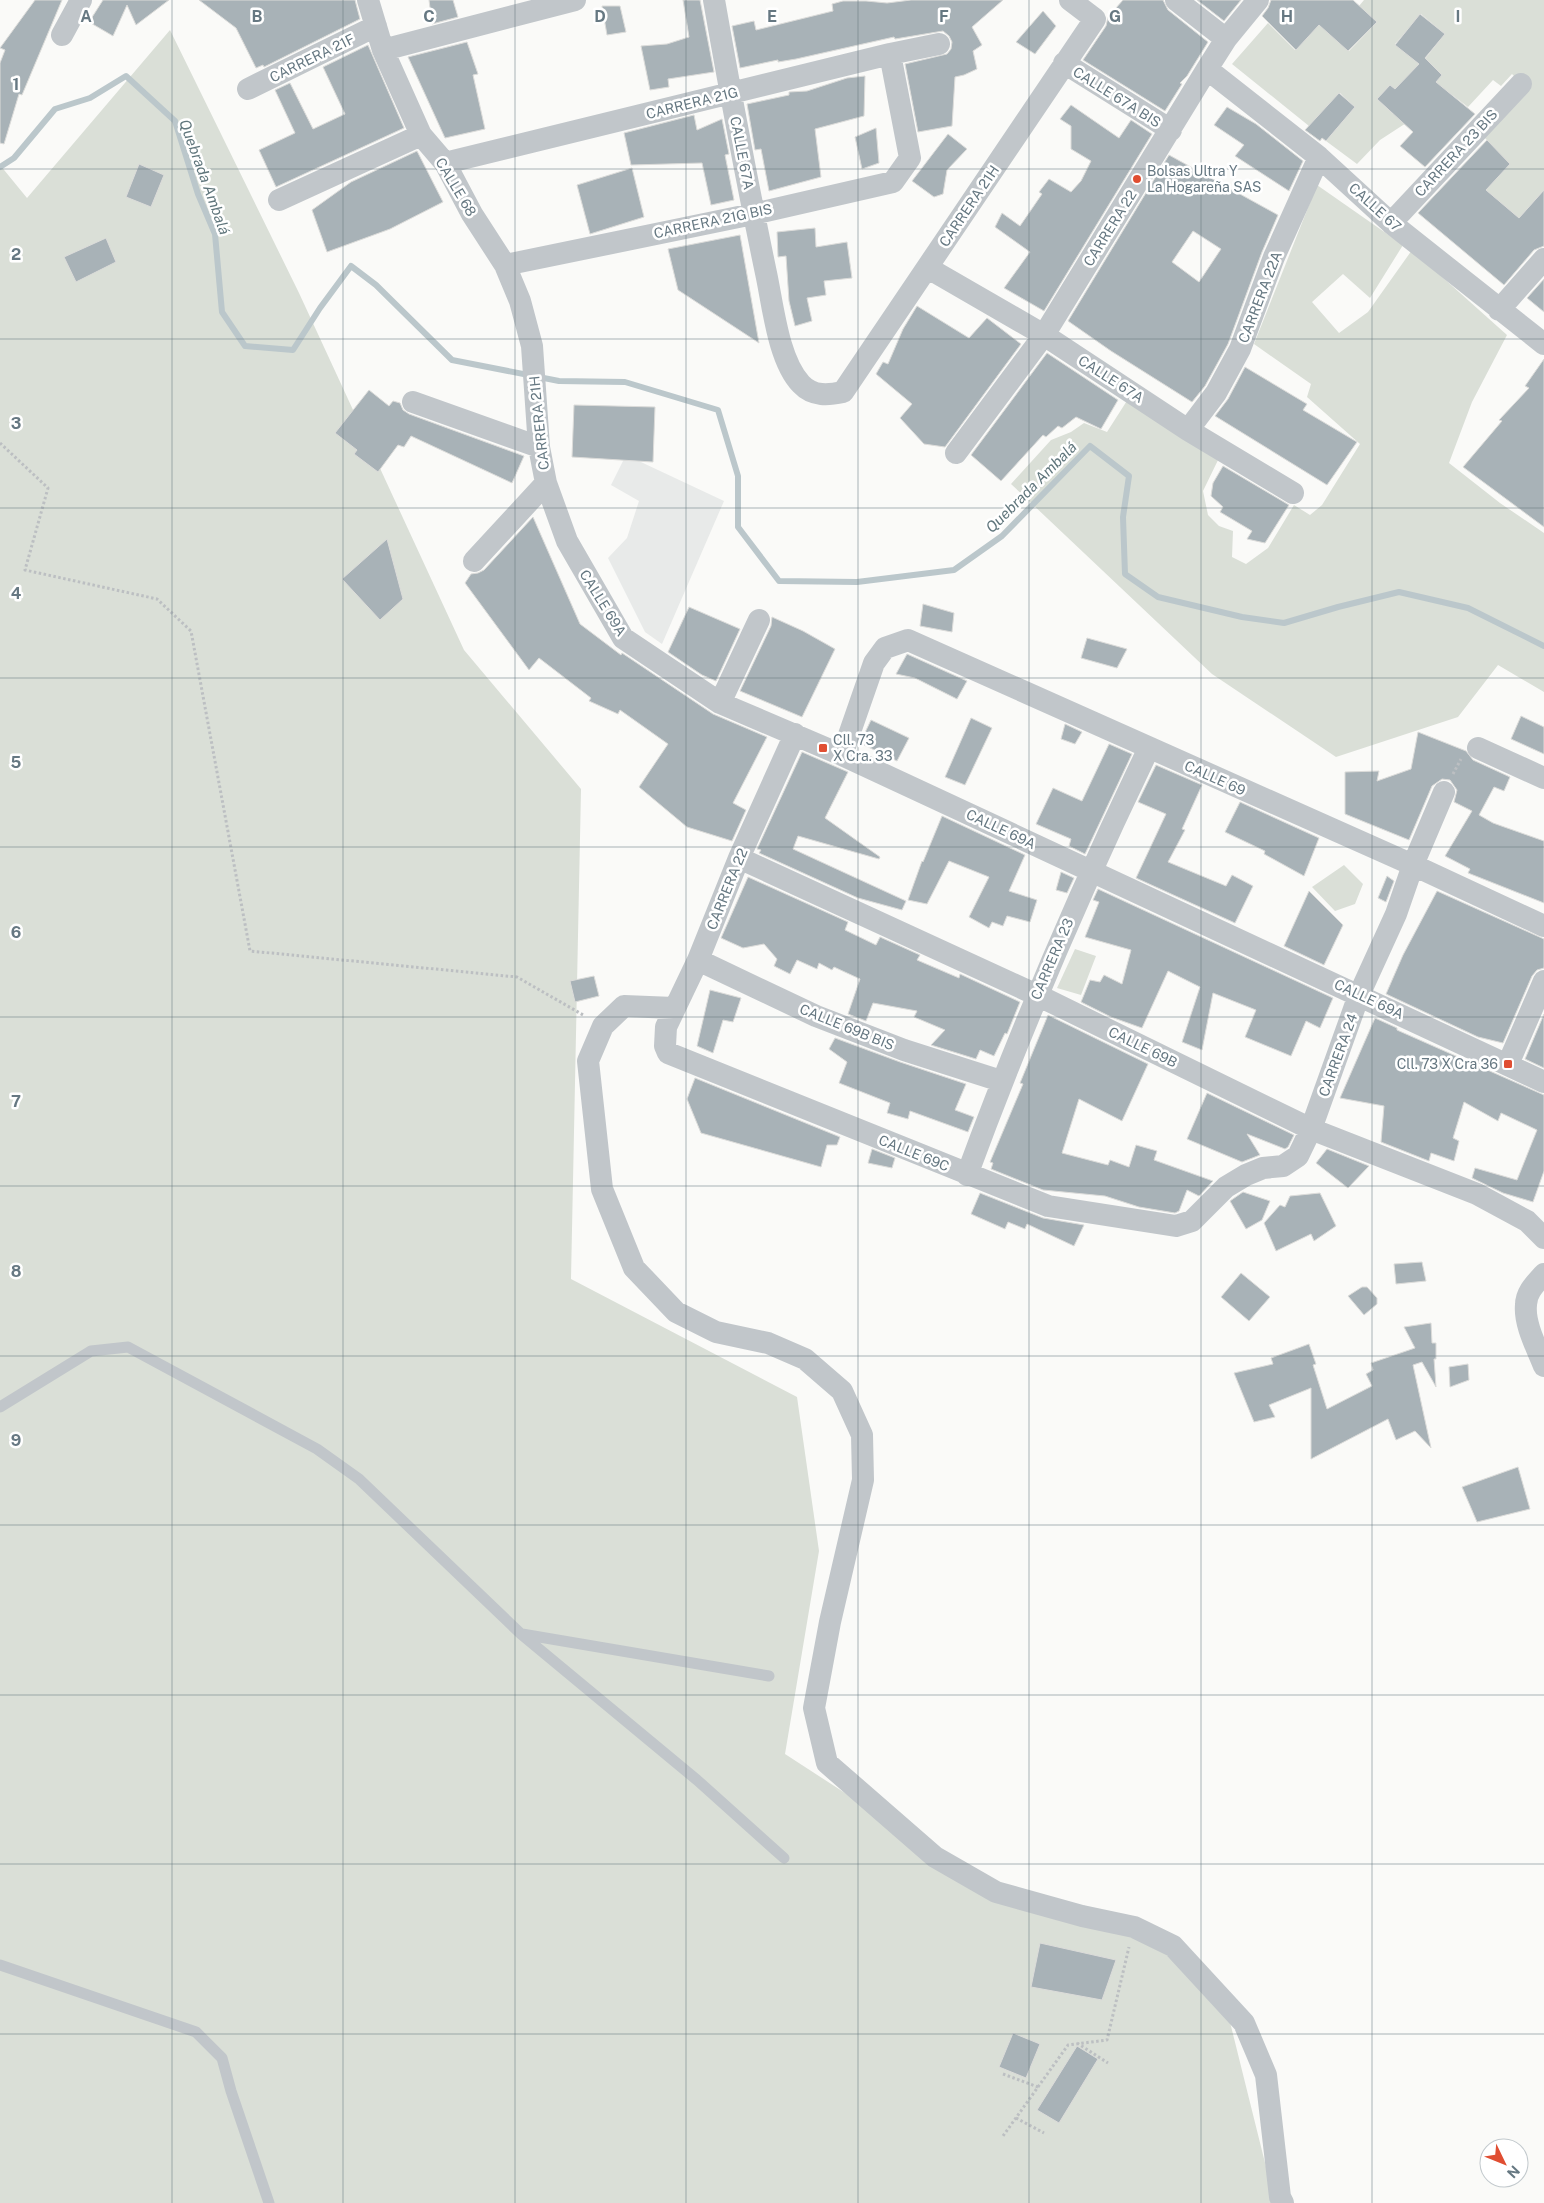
<svg xmlns="http://www.w3.org/2000/svg" width="1544" height="2203" viewBox="0 0 1544 2203" font-family="'Public Sans',sans-serif">
<style>
.built{fill:#e8eae9}
.green{fill:#dadfd7;fill-rule:evenodd}
.lines{fill:none;stroke-linecap:round;stroke-linejoin:round}
.stream{stroke:#bbc7cb;stroke-width:6}
.building{fill:#a8b2b7;stroke:#dcdcda;fill-rule:evenodd}
.path{stroke:#bcbfc2;stroke-width:3;stroke-dasharray:2.5 2.5;stroke-linecap:butt}
.service{stroke:#c1c6ca;stroke-width:11}
.minor{stroke:#c1c6ca;stroke-width:22}
.grid{fill:none;stroke:#667882;stroke-width:1;stroke-opacity:0.55}
.poi-dot{fill:#e04e32;stroke:#fff;stroke-width:2}
.labels{text-anchor:middle;dominant-baseline:central;stroke-width:5;stroke-linejoin:round;paint-order:stroke}
.street-label{font-size:14px;fill:#667882;stroke:#fff}
.poi-label{font-size:14px;fill:#667882;stroke:#fff;text-anchor:start}
.water-label{font-size:15px;font-style:italic;fill:#60767c;stroke:#fff}
.grid-label{font-size:16px;text-anchor:middle;font-weight:bold;fill:#667882;stroke:#fff;stroke-width:5;stroke-linejoin:round;paint-order:stroke}
</style>
<rect width="100%" height="100%" fill="#fafaf8"/>
<path class="built" d="M626 455 724 501 662 644 645 632 608 558 627 538 639 501 611 485Z"/>
<path class="green" d="M1364 0H1544V190L1519 218 1486 190 1509 164 1484 137 1527 89 1512 74 1501 86 1493 80 1468 107 1447 91 1420 114 1380 140 1357 164 1326 141 1355 107 1340 93 1309 126 1232 64 1268 23 1295 50 1319 24 1349 51 1377 22 1359 6ZM1421 14 1445 34 1420 65 1395 44ZM1390 85 1407 99 1393 114 1377 99Z
M170 30 299 293 464 650 581 789 571 1279 797 1397 819 1551 785 1754 996 1891 1141 1922 1227 2010 1275 2203H0V165L27 198Z
M1317 185 1403 245 1370 298 1343 274 1312 302 1339 333 1368 312 1412 250 1507 335 1472 402 1449 463 1500 503 1544 533V692L1498 665 1458 717 1336 757 1212 674 1011 484 1051 440 1071 432 1084 423 1107 432 1130 396 1219 458 1203 491 1208 515 1219 526 1233 531 1232 557 1246 564 1268 548 1294 505 1310 515 1322 505 1360 444 1307 397 1311 384 1254 344Z
M1344 865 1363 884 1355 904 1335 911 1312 887Z
M1075 949 1096 956 1081 995 1057 988Z"/>
<g class="lines">
<path class="stream" d="M0 167 14 158 55 109 90 98 126 76 175 121 198 194 215 234 222 312 245 346 293 350 320 308 351 266 376 285 452 360 559 381 625 382 718 410 738 476V527L779 581 857 582 954 570 1002 536 1090 446 1129 476 1123 517 1125 574 1158 597 1242 617 1284 623 1338 607 1399 592 1468 608 1544 646"/>
</g>
<path class="building" d="M35 0H62L22 95 19 94 4 144 0 143V63L5 50 0 48Z
M103 0H169L136 25 127 5 113 36 89 22Z
M199 0H355L360 19 264 67 263 65 256 68 236 28Z
M429 0H453L458 17 432 24Z
M683 0H700L714 72 668 79 669 87 650 90 641 46 667 44 689 37Z
M911 0H1003L972 27 982 45 973 51 977 69 964 75 955 77 952 126 918 132 905 64 947 54 951 49 952 42 949 36 943 31 895 39 894 37 796 59 778 62V60L740 68 732 26 754 21 756 30 833 11 832 4 843 1H866L887 3Z
M1123 0H1163L1168 10 1208 42 1187 76 1180 83 1182 84 1165 111 1083 60 1106 26 1108 17Z
M1197 0H1241L1224 21Z
M1271 0H1353L1377 22 1348 51 1319 25 1296 50 1262 16 1268 8Z
M602 6H620L626 32 607 35Z
M1043 11 1056 26 1035 54 1016 42Z
M1420 14 1445 34 1425 58 1442 75 1436 82 1475 114 1425 167 1400 146 1413 132 1377 99 1390 85 1395 89 1419 64 1395 45Z
M467 42 478 74 473 75 485 129 445 138 408 57Z
M368 45 404 128 276 187 259 150 295 133 275 90 290 83 313 129 345 114 323 67Z
M865 76 864 116 815 129 821 177 769 191 761 149 755 150 747 104 789 95V92L807 91 847 78Z
M1339 93 1355 107 1326 141 1322 138 1320 141 1305 130Z
M1071 105 1119 138 1131 120 1152 134 1044 311 1004 288 1030 252 995 227 1002 213 1020 226 1042 194 1039 192 1049 179 1071 192 1081 181 1091 161 1071 149V126L1060 119Z
M1227 107 1256 124 1303 161 1289 191 1235 156 1244 145 1214 125Z
M694 115 697 130 722 119 729 154 725 155 734 200 711 205 702 163 631 165 624 133Z
M876 128 879 163 862 169 855 137Z
M948 134 967 149 947 170 943 194 934 197 912 181Z
M1487 140 1510 164 1486 190 1519 218 1544 190V246L1534 250 1504 285 1418 213Z
M417 151 443 202 390 229 327 252 312 210 351 182Z
M1169 155 1278 215 1262 252 1228 344 1205 386 1192 402 1111 351 1068 321ZM1193 231 1221 249 1199 282 1172 262Z
M139 164 164 175 151 207 126 197Z
M632 168 644 217 590 234 577 185Z
M815 228 816 247 847 242 852 278 824 281 826 295 807 298 812 321 795 326 789 301 786 256 778 257 777 232Z
M740 235 759 343 678 290 668 249Z
M106 238 116 262 76 282 64 257Z
M1544 279V312L1527 298Z
M917 306 969 338 987 318 1021 344 945 447 924 444 900 418 912 404 876 374 883 362 888 364 903 329Z
M1047 353 1118 400 1101 429 1076 417 1062 428 1058 426 1046 437 1043 435 1001 481 971 455Z
M1544 359V527L1463 467 1502 421 1499 420 1529 388 1525 386Z
M1245 367 1307 404 1303 410 1357 442 1327 485 1215 416 1228 399Z
M369 390 389 406 393 401 400 403 403 410 409 414 524 456 512 483 411 436 404 447 398 445 378 472 354 454 357 450 335 433Z
M574 405 655 407 653 462 572 457Z
M1223 466 1289 505 1265 543 1247 539 1252 531 1220 512 1223 507 1211 496 1213 483Z
M533 517 580 624 621 655 622 653 713 714 767 737 733 803 746 810 732 841 687 827 639 787 668 744 620 710 618 714 589 701 591 698 539 658 529 670 465 583 471 574 478 573 484 570Z
M387 539 403 599 380 620 342 579Z
M923 604 954 613 952 632 920 626Z
M689 607 740 629 716 681 702 675 668 652Z
M772 617 803 631 835 649 802 717 740 691 771 626Z
M1087 638 1127 649 1117 668 1081 658Z
M907 654 967 681 957 699 915 678 896 674Z
M1521 716 1544 727V754L1511 739Z
M971 718 992 728 965 785 945 777Z
M871 720 909 738 897 761 860 743Z
M1065 724 1082 732 1075 744 1061 739Z
M1418 732 1466 751 1473 760 1510 777 1504 791 1494 787 1479 815 1493 823 1544 841V903L1468 873 1470 869 1445 856 1472 811 1454 802 1457 790 1450 780 1442 779 1432 786 1409 840 1345 814V772L1379 771 1377 781 1411 769Z
M1109 744 1132 754 1085 854 1069 846 1071 839 1036 824 1053 788 1082 801Z
M802 752 848 772 825 818 880 857 879 859 798 836 793 849 906 901 902 910 858 898 759 853 761 850 757 849Z
M1156 765 1202 785 1182 829 1185 830 1168 862 1226 886 1232 875 1253 886 1235 923 1136 878 1166 814 1138 802Z
M1240 802 1319 838 1304 876 1264 854 1265 851 1225 832Z
M942 816 1025 855 1009 891 1037 900 1030 922 1007 916 1003 926 992 922 989 928 969 917 989 877 949 861 927 904 908 900 922 861 923 862Z
M1061 872 1074 878 1067 893 1056 890Z
M1387 876 1394 881 1386 902 1378 898Z
M748 877 848 922 845 930 876 945 880 937 920 955 917 960 959 978 960 974 1020 1002 1007 1034 1005 1033 994 1056 980 1050 976 1059 931 1045 945 1030 914 1017 917 1011 873 1003 866 1021 848 1014 860 979 834 967 832 970 819 963 817 969 797 960 790 974 774 966 777 959 764 944 743 948 721 938Z
M1098 889 1333 998 1320 1028 1306 1021 1291 1056 1245 1037 1256 1010 1213 993 1202 1050 1182 1042 1200 987 1168 971 1142 1028 1111 1017 1081 1002 1090 980 1100 982 1104 975 1122 984 1131 950 1085 937 1099 902 1093 900Z
M1309 891 1343 925 1324 965 1284 946Z
M1437 891 1544 939V968L1537 970 1532 976 1503 1043 1478 1037 1386 994 1403 955Z
M594 976 599 996 575 1002 570 981Z
M710 990 741 998 733 1022 723 1020 713 1053 697 1046Z
M1544 1014V1068L1525 1059Z
M1048 1015 1148 1064 1122 1121 1079 1099 1062 1153 1108 1165 1110 1160 1129 1167 1136 1145 1157 1151 1154 1160 1213 1181 1199 1196 1187 1190 1179 1211 1175 1213 1139 1207 1105 1196 1043 1190 991 1169 993 1163 990 1162 1023 1084 1020 1083Z
M1375 1018 1397 1028V1030L1544 1095V1171L1533 1202 1503 1193 1472 1178 1475 1168 1517 1180 1537 1130 1501 1113 1498 1121 1464 1102 1453 1138 1459 1141 1454 1161 1431 1153 1429 1161 1381 1142 1384 1106 1340 1098Z
M835 1038 900 1062 966 1084 955 1110 974 1117 968 1132 910 1111 908 1119 887 1113 890 1103 839 1083 847 1062 829 1049Z
M695 1078 840 1137 837 1145H827L821 1167 701 1133 687 1099Z
M1207 1093 1294 1135 1288 1147 1285 1149 1247 1134 1260 1155 1242 1162 1187 1139Z
M872 1149 895 1158 892 1168 868 1163Z
M1327 1149 1369 1166 1348 1188 1316 1163Z
M1243 1192 1270 1201 1262 1220 1246 1229 1230 1201Z
M980 1193 1043 1218 1084 1225 1074 1246 1027 1224 1025 1229 1008 1222 1005 1229 971 1214Z
M1320 1193 1336 1226 1314 1241 1311 1234 1276 1251 1264 1223 1280 1205 1285 1207 1290 1196Z
M1422 1262 1426 1281 1396 1284 1394 1264Z
M1241 1273 1270 1297 1249 1321 1221 1297Z
M1362 1287H1367L1377 1298V1304L1364 1315 1348 1296Z
M1431 1323 1432 1343H1436V1359H1434L1436 1387 1422 1362 1413 1365 1431 1448 1415 1431 1396 1440 1388 1419 1311 1459V1388L1269 1405 1275 1417 1254 1422 1234 1373 1273 1364 1271 1358 1309 1344 1316 1364 1313 1365 1327 1409 1372 1386 1366 1374 1373 1370 1371 1363 1415 1348 1404 1327Z
M1468 1364 1469 1380 1450 1387 1449 1367Z
M1518 1467 1530 1509 1477 1522 1462 1487Z
M1040 1943 1116 1960 1102 2000 1031 1987Z
M1013 2033 1040 2044 1026 2078 999 2067Z
M1077 2046 1098 2059 1059 2123 1037 2110Z"/>
<g class="lines">
<path class="path" d="M0 443 48 488 25 570 157 599 191 631 250 951 517 977 585 1016
M1453 774 1461 759
M1077 2043 1108 2063
M1003 2074 1038 2087 1003 2136
M1038 2087 1068 2045 1107 2040 1129 1947
M1016 2118 1044 2133"/>
<path class="service" d="M0 1407 91 1351 128 1347 317 1449 359 1479 521 1634 697 1780 784 1858
M522 1634 769 1676
M0 1965 196 2032 222 2058 231 2091 269 2203"/>
<path class="minor" d="M368 0 383 50 421 135 445 163 472 214 505 265 520 301 532 346 539 447 546 483 567 541 623 638 720 703 842 755 1544 1082
M714 0C730 91 747 182 766 273 773 305 778 360 801 384 813 397 829 395 843 392L1095 19 1070 0
M1176 0 1226 39
M62 35 81 0
M383 50 575 0
M1064 63 1171 130
M1207 69 1319 157 1391 223 1544 344
M248 89 376 26
M445 163 890 54 939 44
M279 200 421 135
M1391 223 1521 84
M505 265 753 214 893 182 910 158 890 54
M928 268 1044 335 1188 430 1293 493
M1499 310 1544 259
M413 402 539 447
M1188 430 1216 393 1240 349 1274 257 1319 157
M956 453 1044 335 1207 69 1226 39 1258 0
M474 561 546 483
M720 703 759 620
M795 734 739 858 698 960 666 1027 665 1046 668 1053 1048 1206 1176 1226 1192 1221 1226 1187 1246 1175 1263 1168 1283 1166 1298 1156 1311 1129 1359 995 1396 914 1413 865 1444 792
M1478 748 1544 778
M842 755 874 663 885 648 908 640 1413 865 1544 926
M739 858 1037 995 1311 1129 1477 1194 1527 1221 1544 1238
M698 960 816 1016 904 1050 1001 1081
M674 1008 624 1006 603 1026 588 1061 602 1189 634 1268 676 1312 716 1332 768 1343 805 1359 842 1391 862 1435 863 1480 830 1622 814 1708 827 1763 935 1857 996 1892 1082 1916 1134 1927 1173 1946 1244 2023 1266 2075 1280 2197 1283 2203
M1508 1064 1544 981
M967 1175C1021 1028 1081 889 1149 748
M1544 1274C1536 1283 1526 1292 1526 1305 1524 1324 1537 1348 1544 1366"/>
</g>
<path class="grid" d="M172 0V2203M343 0V2203M515 0V2203M686 0V2203M858 0V2203M1029 0V2203M1201 0V2203M1372 0V2203M0 169H1544M0 339H1544M0 508H1544M0 678H1544M0 847H1544M0 1017H1544M0 1186H1544M0 1356H1544M0 1525H1544M0 1695H1544M0 1864H1544M0 2034H1544"/>
<g class="poi-dot">
<circle cx="1137" cy="179" r="5"/>
<rect x="818" y="743" width="10" height="10" rx="2.5"/>
<rect x="1503" y="1059" width="10" height="10" rx="2.5"/>
</g>
<g class="labels">
<g class="street-label">
<text transform="translate(312 58) rotate(-26)">CARRERA 21F</text>
<text transform="translate(1117 97) rotate(32)">CALLE 67A BIS</text>
<text transform="translate(692 103) rotate(-14)">CARRERA 21G</text>
<text transform="translate(742 153) rotate(79)">CALLE 67A</text>
<text transform="translate(1456 153) rotate(-47)">CARRERA 23 BIS</text>
<text transform="translate(456 187) rotate(59)">CALLE 68</text>
<text transform="translate(969 206) rotate(-56)">CARRERA 21H</text>
<text transform="translate(1375 207) rotate(42)">CALLE 67</text>
<text transform="translate(713 221) rotate(-12)">CARRERA 21G BIS</text>
<text transform="translate(1110 228) rotate(-58)">CARRERA 22</text>
<text transform="translate(1260 297) rotate(-69)">CARRERA 22A</text>
<text transform="translate(1111 379) rotate(33)">CALLE 67A</text>
<text transform="translate(539 423) rotate(-96)">CARRERA 21H</text>
<text transform="translate(603 603) rotate(58)">CALLE 69A</text>
<text transform="translate(1215 778) rotate(24)">CALLE 69</text>
<text transform="translate(1001 829) rotate(25)">CALLE 69A</text>
<text transform="translate(727 889) rotate(-68)">CARRERA 22</text>
<text transform="translate(1052 959) rotate(-67)">CARRERA 23</text>
<text transform="translate(1369 999) rotate(25)">CALLE 69A</text>
<text transform="translate(847 1027) rotate(22)">CALLE 69B BIS</text>
<text transform="translate(1143 1047) rotate(26)">CALLE 69B</text>
<text transform="translate(1338 1055) rotate(-70)">CARRERA 24</text>
<text transform="translate(914 1153) rotate(22)">CALLE 69C</text>
</g>
<g class="poi-label">
<text x="1147" y="171">Bolsas Ultra Y<tspan x="1147" dy="16">La Hogareña SAS</tspan></text>
<text x="833" y="740">Cll. 73<tspan x="833" dy="16">X Cra. 33</tspan></text>
<text x="1498" y="1064" text-anchor="end">Cll. 73 X Cra 36</text>
</g>
<g class="water-label">
<text transform="translate(205 177) rotate(70)">Quebrada Ambalá</text>
<text transform="translate(1031 487) rotate(-45)">Quebrada Ambalá</text>
</g>
</g>
<g class="grid-label">
<text x="86" y="22">A</text>
<text x="257" y="22">B</text>
<text x="429" y="22">C</text>
<text x="600" y="22">D</text>
<text x="772" y="22">E</text>
<text x="944" y="22">F</text>
<text x="1115" y="22">G</text>
<text x="1287" y="22">H</text>
<text x="1458" y="22">I</text>
<text x="16" y="90">1</text>
<text x="16" y="260">2</text>
<text x="16" y="429">3</text>
<text x="16" y="599">4</text>
<text x="16" y="768">5</text>
<text x="16" y="938">6</text>
<text x="16" y="1107">7</text>
<text x="16" y="1277">8</text>
<text x="16" y="1446">9</text>
</g>
<g transform="translate(1504 2163) rotate(133)"><circle r="24" fill="#ffffff" stroke="#c2c9cd"/>
<path d="M0-4L9 19L0 12L-9 19Z" fill="#e04e32"/>
<text y="-8" font-size="14" font-weight="bold" text-anchor="middle" fill="#667882">N</text>
</g>
</svg>
